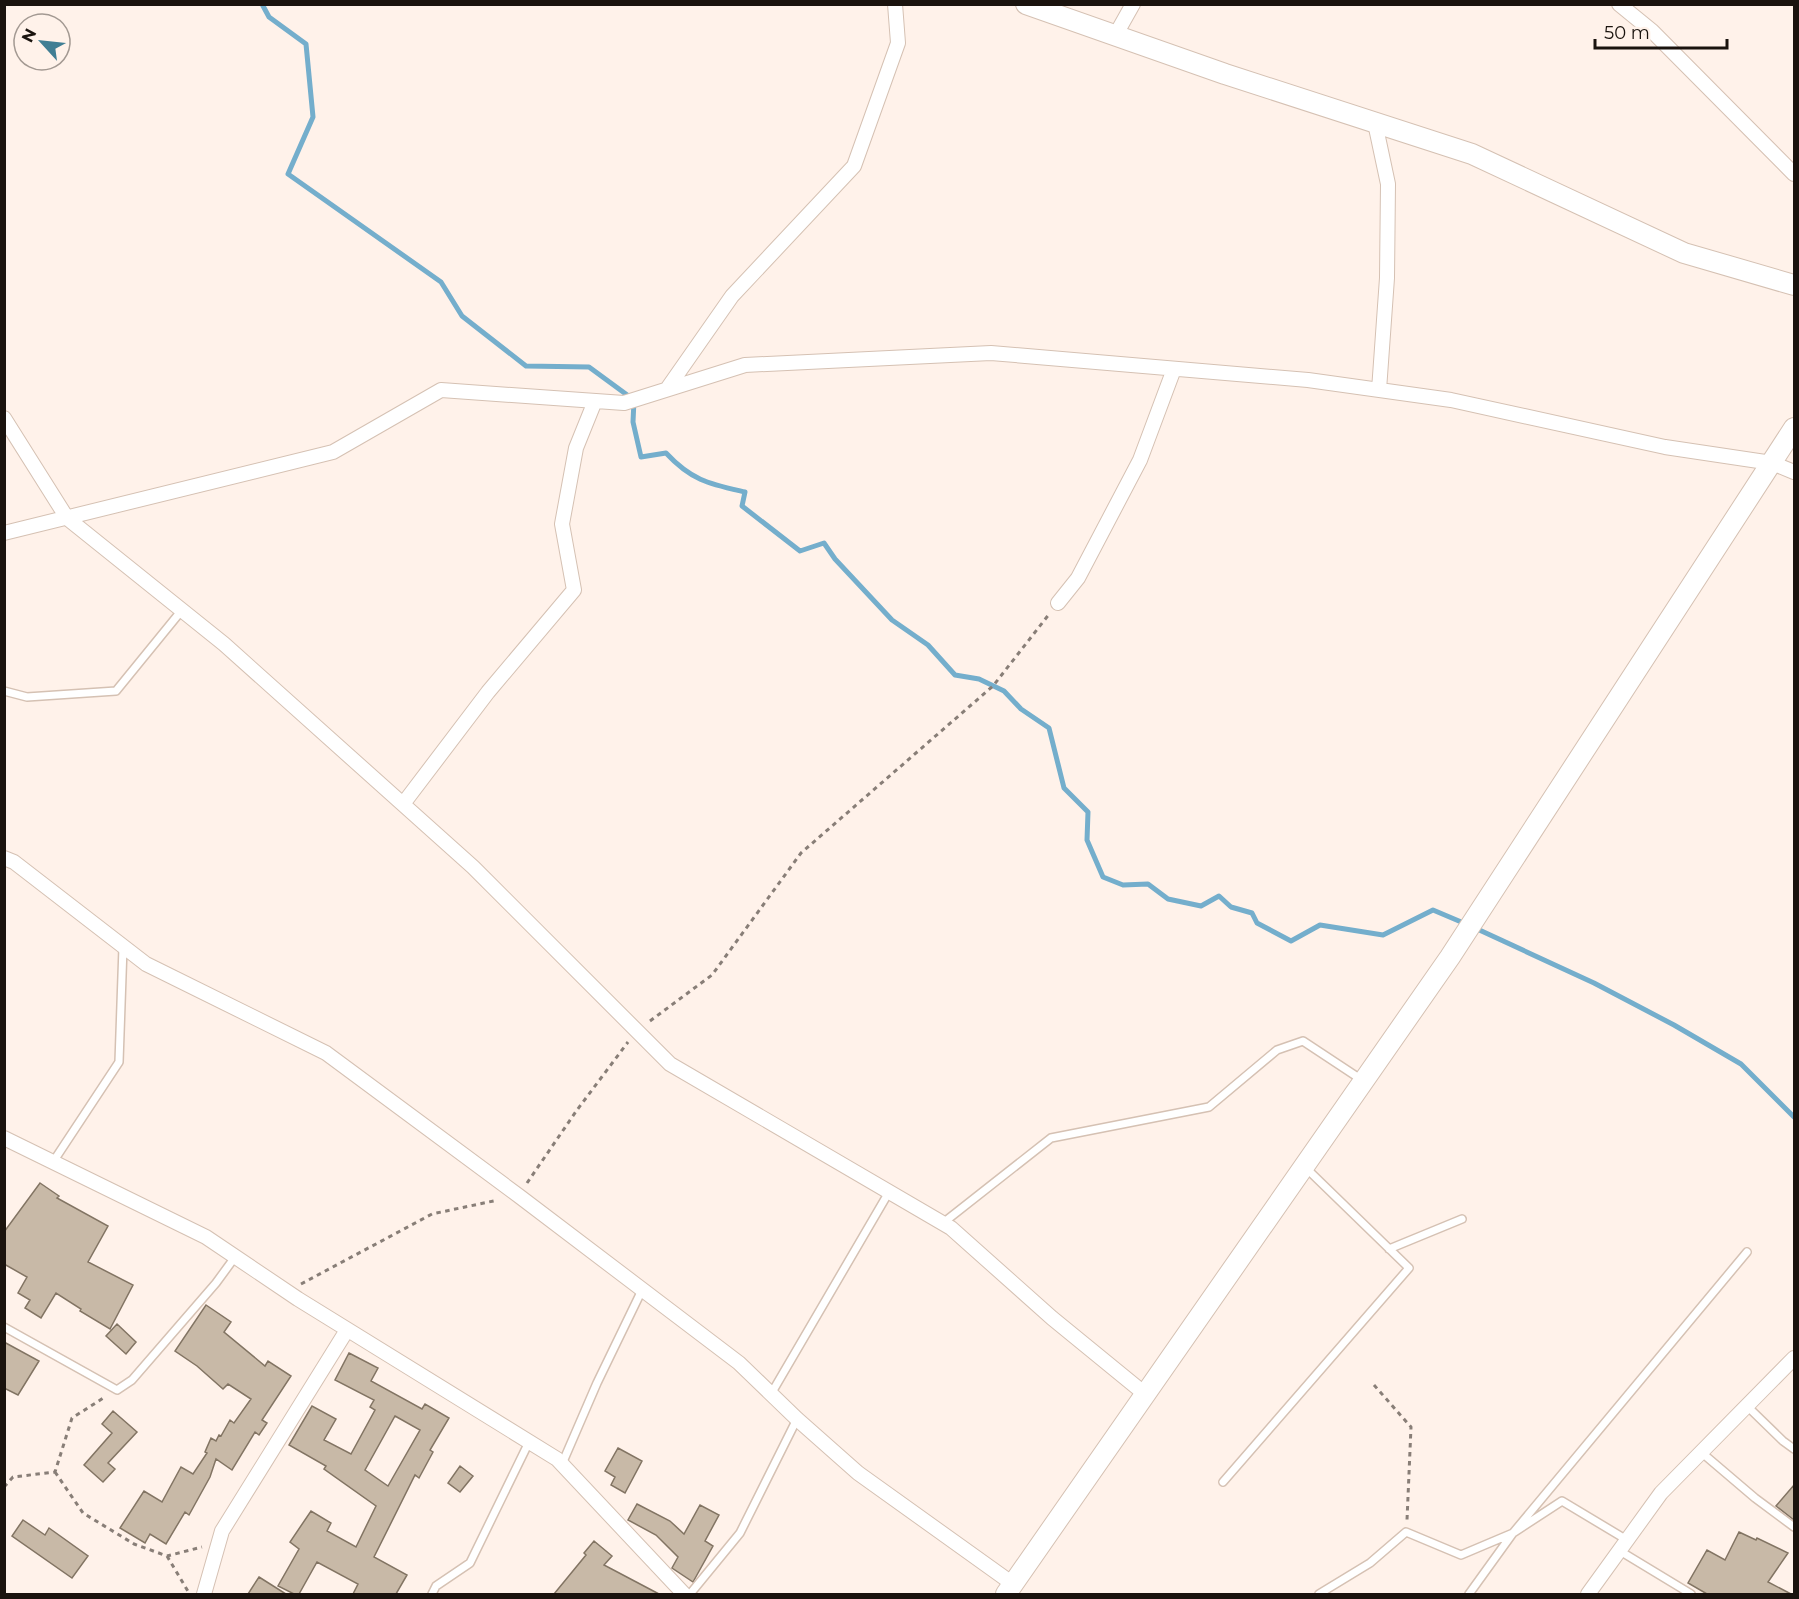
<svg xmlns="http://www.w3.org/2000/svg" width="1799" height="1599" viewBox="0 0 1799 1599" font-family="Montserrat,sans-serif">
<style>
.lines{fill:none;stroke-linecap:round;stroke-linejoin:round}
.stream{stroke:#74aecc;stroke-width:5}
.building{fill:#c8b9a7;stroke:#827463;stroke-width:1.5;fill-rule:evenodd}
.lane-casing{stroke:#d5c1b3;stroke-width:10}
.street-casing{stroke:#d5c1b3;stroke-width:16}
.secondary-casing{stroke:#d5c1b3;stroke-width:22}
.path{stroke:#887e77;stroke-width:3;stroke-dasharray:4.5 4.5;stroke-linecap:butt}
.lane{stroke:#fff;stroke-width:7}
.street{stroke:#fff;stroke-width:14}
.secondary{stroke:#fff;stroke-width:20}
</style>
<rect width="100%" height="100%" fill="#fff2ea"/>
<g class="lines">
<path class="stream" d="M262 4 269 17 306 44 313 117 288 174 441 282 462 316 526 366 589 367 634 400 633 422 641 457 666 453C692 481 710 484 745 492L742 506 800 551 824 543 835 559 892 620 928 645 955 675 979 679 1004 691 1021 709 1049 728 1064 788 1088 812 1087 840 1103 877 1123 885 1148 884 1168 899 1201 906 1219 896 1231 907 1252 913 1257 923 1291 941 1320 925 1383 935 1433 910 1466 924
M1475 928 1594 983 1674 1025 1741 1064 1794 1117"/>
</g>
<path class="building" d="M40 1183 59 1196 57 1198 108 1226 88 1262 133 1285 110 1329 80 1311 81 1309 56 1293 41 1318 25 1308 30 1300 18 1293 27 1277 4 1264V1232Z
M206 1305 231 1322 224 1332 265 1366 268 1361 291 1376 262 1420 267 1423 259 1435 255 1432 232 1470 216 1459 210 1477 189 1515 185 1512 166 1544 150 1534 145 1543 120 1528 144 1491 162 1502 181 1467 193 1474 207 1453 205 1452 211 1438 216 1441 219 1435 221 1436 230 1420 234 1423 251 1399 228 1384 223 1389 197 1366 175 1351Z
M117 1324 136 1342 126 1354 106 1336Z
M4 1342 39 1361 18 1395 4 1388Z
M349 1353 378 1368 371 1381 422 1409 425 1404 449 1418 430 1450 433 1452 419 1478 415 1475 374 1557 407 1575 396 1594H353L358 1584 317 1562 299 1594H294L278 1586 299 1549 290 1542 311 1511 331 1523 327 1531 356 1547 376 1506 324 1469 326 1466 289 1445 312 1406 336 1419 324 1440 351 1454 375 1410 370 1407 374 1400 335 1380ZM395 1416 420 1430 388 1486 365 1470Z
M113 1411 137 1432 108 1463 115 1469 103 1482 84 1465 112 1433 102 1424Z
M618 1448 642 1461 625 1493 611 1485 615 1477 605 1471Z
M460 1466 473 1476 460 1492 448 1483Z
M1794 1485V1520L1776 1506Z
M637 1504 670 1521 684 1534 700 1505 719 1515 705 1541 713 1546 693 1582 672 1568 678 1557 656 1535 628 1520Z
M23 1520 45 1535 49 1528 88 1556 72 1578 12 1536Z
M1739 1532 1756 1540 1757 1538 1788 1553 1768 1582 1791 1594H1707L1688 1583 1707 1550 1725 1560Z
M594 1541 612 1556 604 1565 659 1594H554L586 1555 584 1553Z
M259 1577 286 1594H248Z"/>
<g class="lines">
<defs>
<path id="lane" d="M4 691 27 697 116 691 182 610
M53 1162 119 1062 123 947
M943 1223 1051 1138 1209 1107 1277 1050 1303 1041 1362 1080
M1389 1249 1462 1219
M4 1327 117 1390 132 1380 216 1283 235 1257
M771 1394 889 1192
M1747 1406 1783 1441 1794 1449
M1701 1452 1755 1498 1794 1527
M562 1464 597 1383 642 1290
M1223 1482 1409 1268 1306 1168
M1620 1551 1691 1594
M432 1594 436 1586 470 1563 529 1442
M690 1594 740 1533 797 1419
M1319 1594 1370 1563 1406 1532 1461 1555 1513 1533 1562 1501 1627 1540
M1469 1594 1513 1533 1747 1252"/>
<path id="street" d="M1619 4 1652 31 1794 174
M1115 36 1133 4
M1375 123 1388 184 1387 278 1379 390
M667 389 732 296 854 166 898 43 895 4
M4 418 67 518 224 644 473 867 670 1064 951 1228 1052 1318 1145 1394
M4 533 333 452 441 390 624 403 745 365 991 353 1308 380 1451 400 1665 447 1772 463 1794 472
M1058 603 1078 578 1140 460 1174 369
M403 804 488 692 574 590 562 524 576 448 595 401
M4 858 14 862 146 964 326 1053 519 1196 739 1363 797 1419 858 1473 1013 1584
M4 1138 206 1237 298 1299 557 1459 684 1594
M204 1594 222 1531 347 1330
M1588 1594 1661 1493 1794 1358"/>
<path id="secondary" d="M1026 4 1225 74 1472 154 1684 253 1794 285
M1006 1594 1450 957 1794 428"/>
</defs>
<use href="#lane" class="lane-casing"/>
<use href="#street" class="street-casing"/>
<use href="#secondary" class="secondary-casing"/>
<path class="path" d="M650 1021 712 975 801 853 993 686 1050 613
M527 1183 577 1110 628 1042
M301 1284 432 1214 498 1200
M1374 1385 1411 1427 1407 1520
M55 1472 83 1513 134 1544 167 1556 202 1547
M4 1487 13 1477 55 1472 72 1418 105 1397
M167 1556 189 1593"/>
<use href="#lane" class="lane"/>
<use href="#street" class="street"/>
<use href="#secondary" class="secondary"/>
</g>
<rect width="1799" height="1599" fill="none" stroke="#1a130e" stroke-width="12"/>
<g transform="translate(42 42) rotate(297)"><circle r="28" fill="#fff2ea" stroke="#a39992" stroke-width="1.5"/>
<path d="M0-4.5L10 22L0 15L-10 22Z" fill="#407e94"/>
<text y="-9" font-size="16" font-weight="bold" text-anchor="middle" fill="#1a130e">N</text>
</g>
<path d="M1595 39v9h132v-9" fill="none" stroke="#1a130e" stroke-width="3"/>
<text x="1604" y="39" font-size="18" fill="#1a130e" stroke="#fff2ea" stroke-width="4.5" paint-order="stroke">50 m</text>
</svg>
